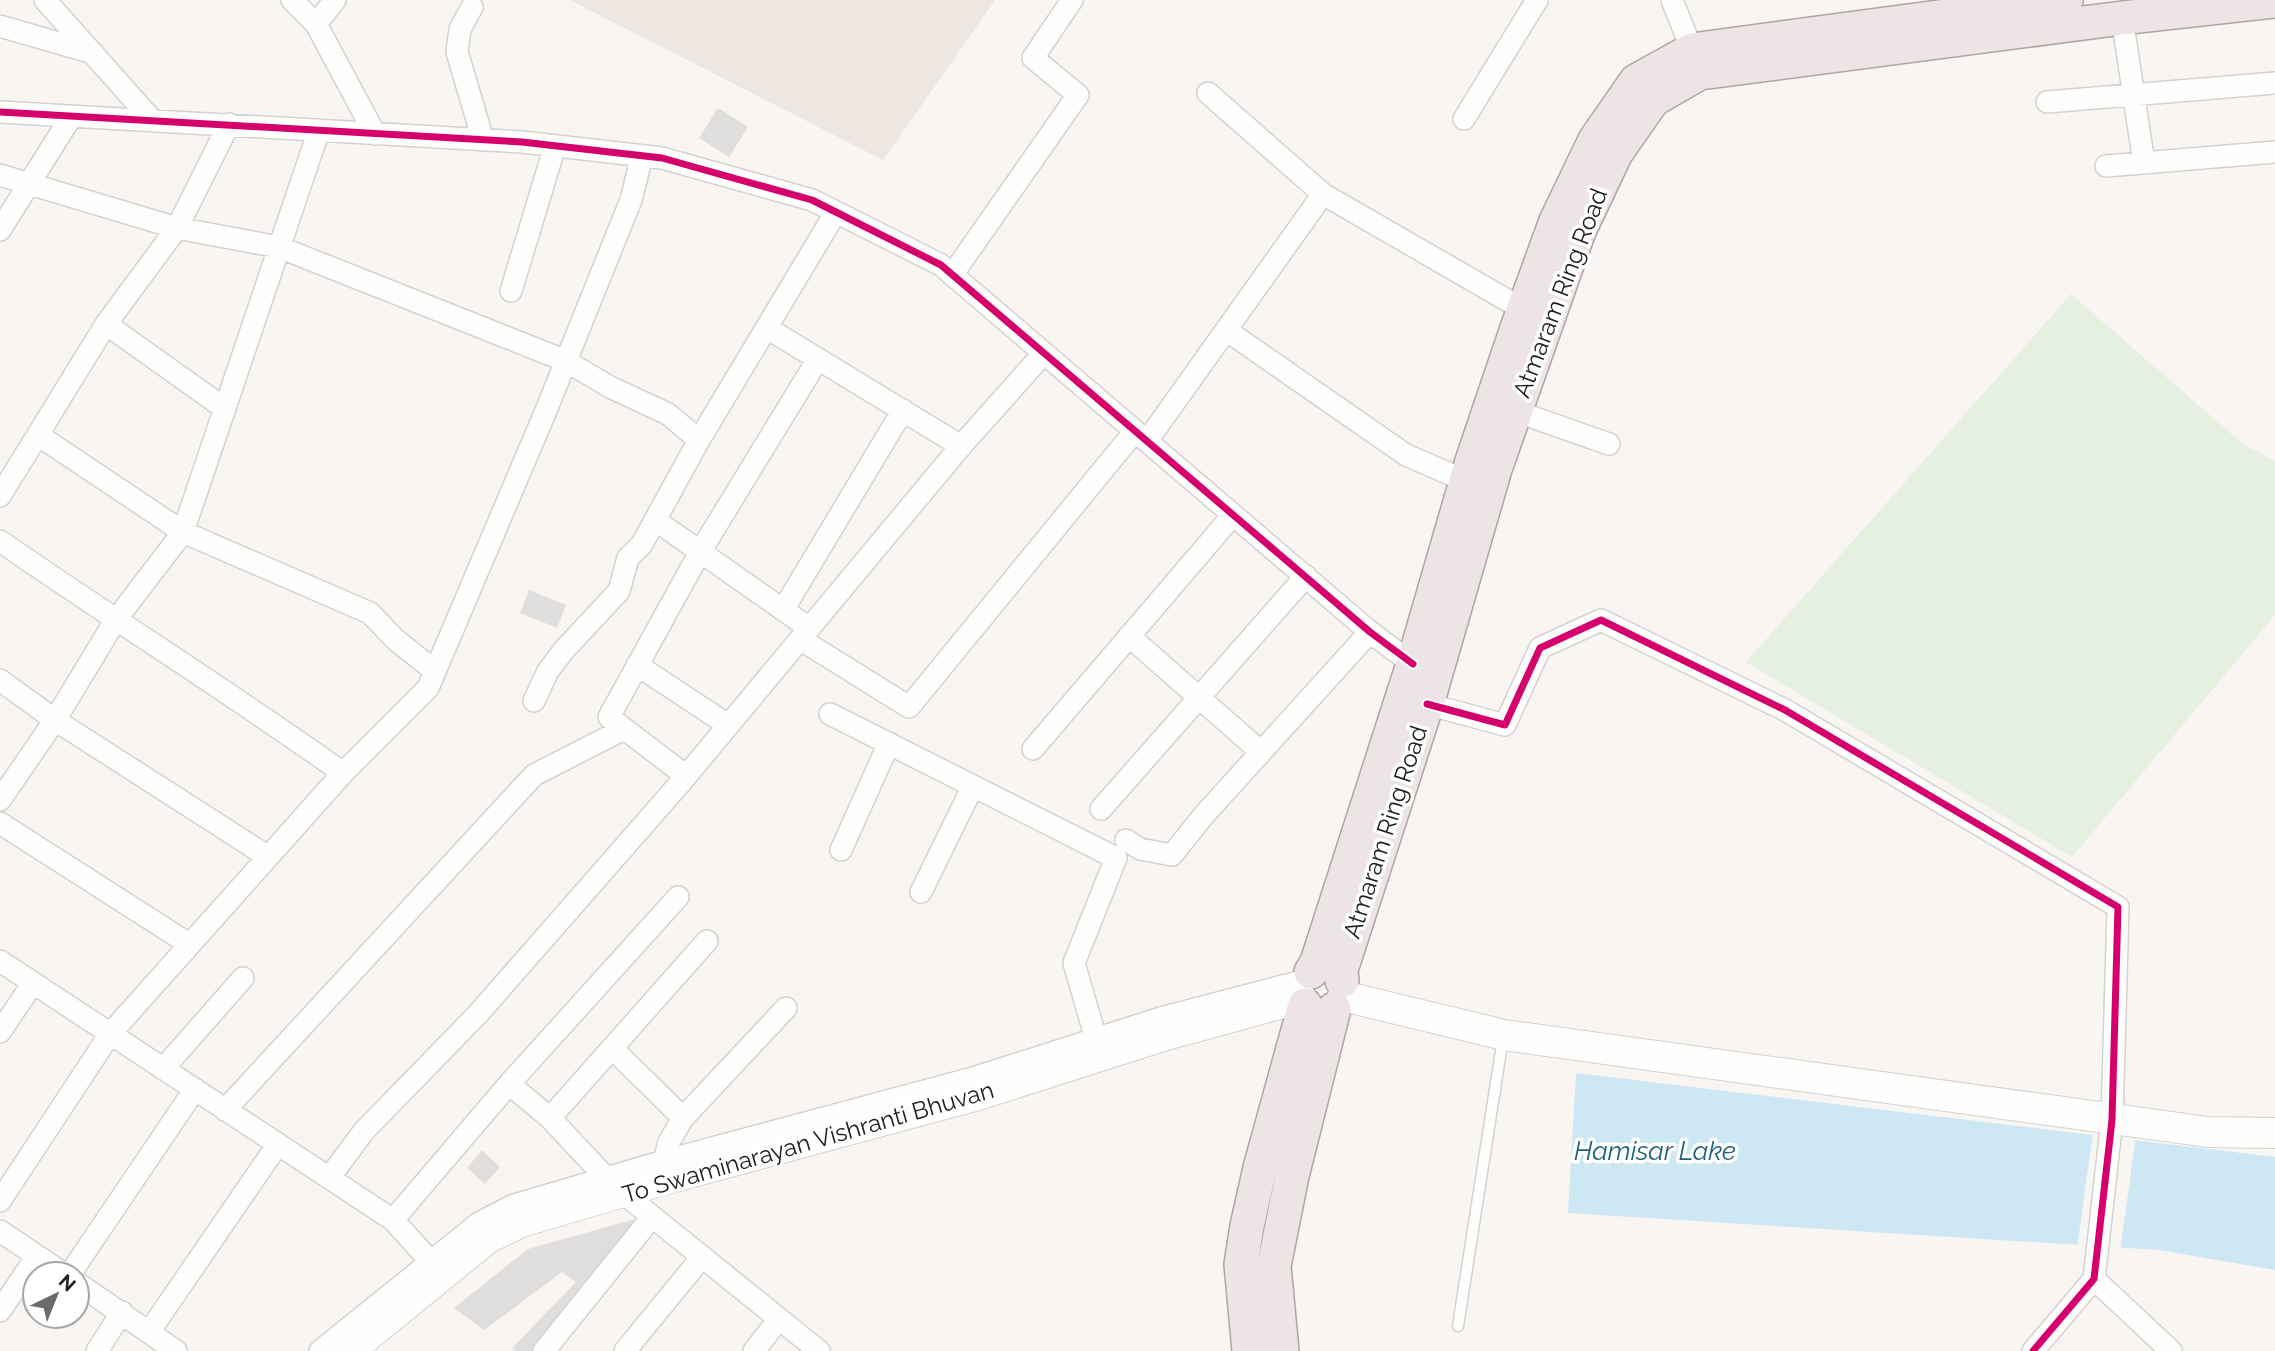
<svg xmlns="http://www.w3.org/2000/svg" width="2275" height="1351" viewBox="0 0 2275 1351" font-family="Raleway,sans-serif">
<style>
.built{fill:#ede6e1}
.green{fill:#e5f0e1}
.water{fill:#cde7f3}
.pier{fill:#f8f5f3}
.building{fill:#e0dedc}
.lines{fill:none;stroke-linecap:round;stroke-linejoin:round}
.lane-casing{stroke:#d4d2d1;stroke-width:13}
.street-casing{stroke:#d4d2d1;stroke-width:24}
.secondary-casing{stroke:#d4d2d1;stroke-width:32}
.primary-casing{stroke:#b2a4a3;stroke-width:36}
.lane{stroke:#fefefd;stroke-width:10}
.street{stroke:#fefefd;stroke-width:21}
.secondary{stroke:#fefefd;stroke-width:30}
.primary{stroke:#ece4e5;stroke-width:33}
.cycleway-casing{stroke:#fff;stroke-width:11}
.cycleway{stroke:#d6006c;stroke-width:7}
.labels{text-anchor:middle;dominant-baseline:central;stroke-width:7;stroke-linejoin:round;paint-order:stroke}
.street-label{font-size:24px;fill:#21201f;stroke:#fff}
.water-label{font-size:26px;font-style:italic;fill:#1e5f79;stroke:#fff}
</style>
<rect width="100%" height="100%" fill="#f8f5f3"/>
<path class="built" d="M570 0H995L883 160Z"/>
<path class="green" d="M2071 294 2243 444 2275 461V615L2072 857 1746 662Z"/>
<path class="water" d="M1576 1073 2275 1157V1270L2159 1250 1568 1213Z"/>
<path class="pier" d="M2093 1132 2136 1137 2120 1251 2077 1248Z"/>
<path class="building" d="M718 108 748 127 729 157 699 138Z
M529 590 566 605 557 628 520 613Z
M482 1150 500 1167 485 1184 467 1168Z
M635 1219 648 1231 552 1351H516L512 1348 576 1282 562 1272 484 1330 454 1308 528 1249Z"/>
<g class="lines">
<defs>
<path id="lane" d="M1458 1326 1503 1038"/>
<path id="street" d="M45 0 152 120
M292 0 316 24 375 134
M1672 0 1692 50
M472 7 460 29 457 52 483 140
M2122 18 2144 163
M316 24 335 0
M0 26 93 53
M1208 93 1323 194 1524 310
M2047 102 2275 83
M0 112 522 142 662 158 812 200 941 265 1370 632 1413 664
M1464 119 1537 0
M2106 166 2275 152
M0 175 177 228 279 247 566 361 610 387 668 414 699 440
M0 230 71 117
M952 275 1078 95 1033 58 1072 0
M511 291 555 146
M106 324 224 408
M767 328 961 446
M1226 330 1406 455 1466 481
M1515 411 1609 444
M38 435 183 532 370 613 396 640 435 671
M1147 441 1323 194
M0 496 106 324 177 228 229 124
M655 520 809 628
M0 541C114 620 231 693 343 773
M783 610 903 410
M1129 636 1261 752
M800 639 909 707 1135 431
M637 665 728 725
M0 680 55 720 267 856
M534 701 548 671 564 650 619 591 628 558 642 544 699 440 836 212
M1427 704 1505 725 1540 648 1601 620 1785 710 2118 907 2112 1120 2094 1279 2033 1351
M830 714 1116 858 1074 963 1096 1039
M1033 749 1233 515
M686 776 609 717 700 552 818 359
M0 800 55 720 115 621 183 532 319 130
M1101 809 1306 576
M0 823 189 944
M1126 840 1140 849 1172 855 1204 815 1370 632
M841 850 889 743
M921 892 973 786
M0 961 393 1220 431 1262
M0 1032 33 983
M613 1049 683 1118
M163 1069 243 978
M509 1084 550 1118 607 1179
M225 1110 534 775 624 729
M550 1118 707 941
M664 1161 669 1142 683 1118 786 1008
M329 1178 364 1131 477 1015 682 781 961 446 1044 353
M623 1193 819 1351
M0 1201 110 1034 343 773 428 688 545 413 631 200 642 156
M393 1220 509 1084 678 897
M0 1231 64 1274
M70 1274 195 1089
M2094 1279 2171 1351
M77 1283 176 1351
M0 1311 37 1256
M149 1332 278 1144
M97 1351 122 1312
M320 1351 479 1223 514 1205 664 1161 973 1078 1161 1018 1302 981
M544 1351 652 1217
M625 1351 702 1257
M754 1351 779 1319"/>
<path id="secondary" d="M1343 996 1504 1035 2208 1132 2275 1133
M349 1351 488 1238 521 1222 670 1178 978 1095 1166 1035 1301 998"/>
<path id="primary" d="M1311 972 1317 962 1413 664 1472 461 1517 328 1556 221 1595 140 1636 81 1692 50 2066 0
M1342 981 1341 970 1427 704 1495 469 1579 231 1616 153 1653 100 1700 73 2122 18 2275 1
M1249 1351 1241 1264 1247 1226 1260 1168 1305 1005
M1282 1351 1274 1266 1292 1176 1334 1009"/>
</defs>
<use href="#lane" class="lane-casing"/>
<use href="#street" class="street-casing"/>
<use href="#secondary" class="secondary-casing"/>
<use href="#primary" class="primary-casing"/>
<use href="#lane" class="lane"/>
<use href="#street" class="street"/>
<use href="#secondary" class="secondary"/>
<use href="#primary" class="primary"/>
<defs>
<path id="cycleway" d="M0 112 522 142 662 158 812 200 941 265 1370 632 1413 664
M1427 704 1505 725 1540 648 1601 620 1785 710 2118 907 2112 1120 2094 1279 2033 1351"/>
</defs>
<use href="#cycleway" class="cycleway-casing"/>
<use href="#cycleway" class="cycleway"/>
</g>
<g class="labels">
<g class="street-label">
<text transform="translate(1560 293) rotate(-69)">Atmaram Ring Road</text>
<text transform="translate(1385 832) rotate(-72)">Atmaram Ring Road</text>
<text transform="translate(808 1142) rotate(-16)">To Swaminarayan Vishranti Bhuvan</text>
</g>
<g class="water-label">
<text x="1655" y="1151">Hamisar Lake</text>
</g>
</g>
<g transform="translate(56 1295) rotate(43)"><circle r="33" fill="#ffffff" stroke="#a6a6a5" stroke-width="2"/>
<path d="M0-5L12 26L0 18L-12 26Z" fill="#6c6b69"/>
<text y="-10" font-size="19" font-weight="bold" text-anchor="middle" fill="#21201f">N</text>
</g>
</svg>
